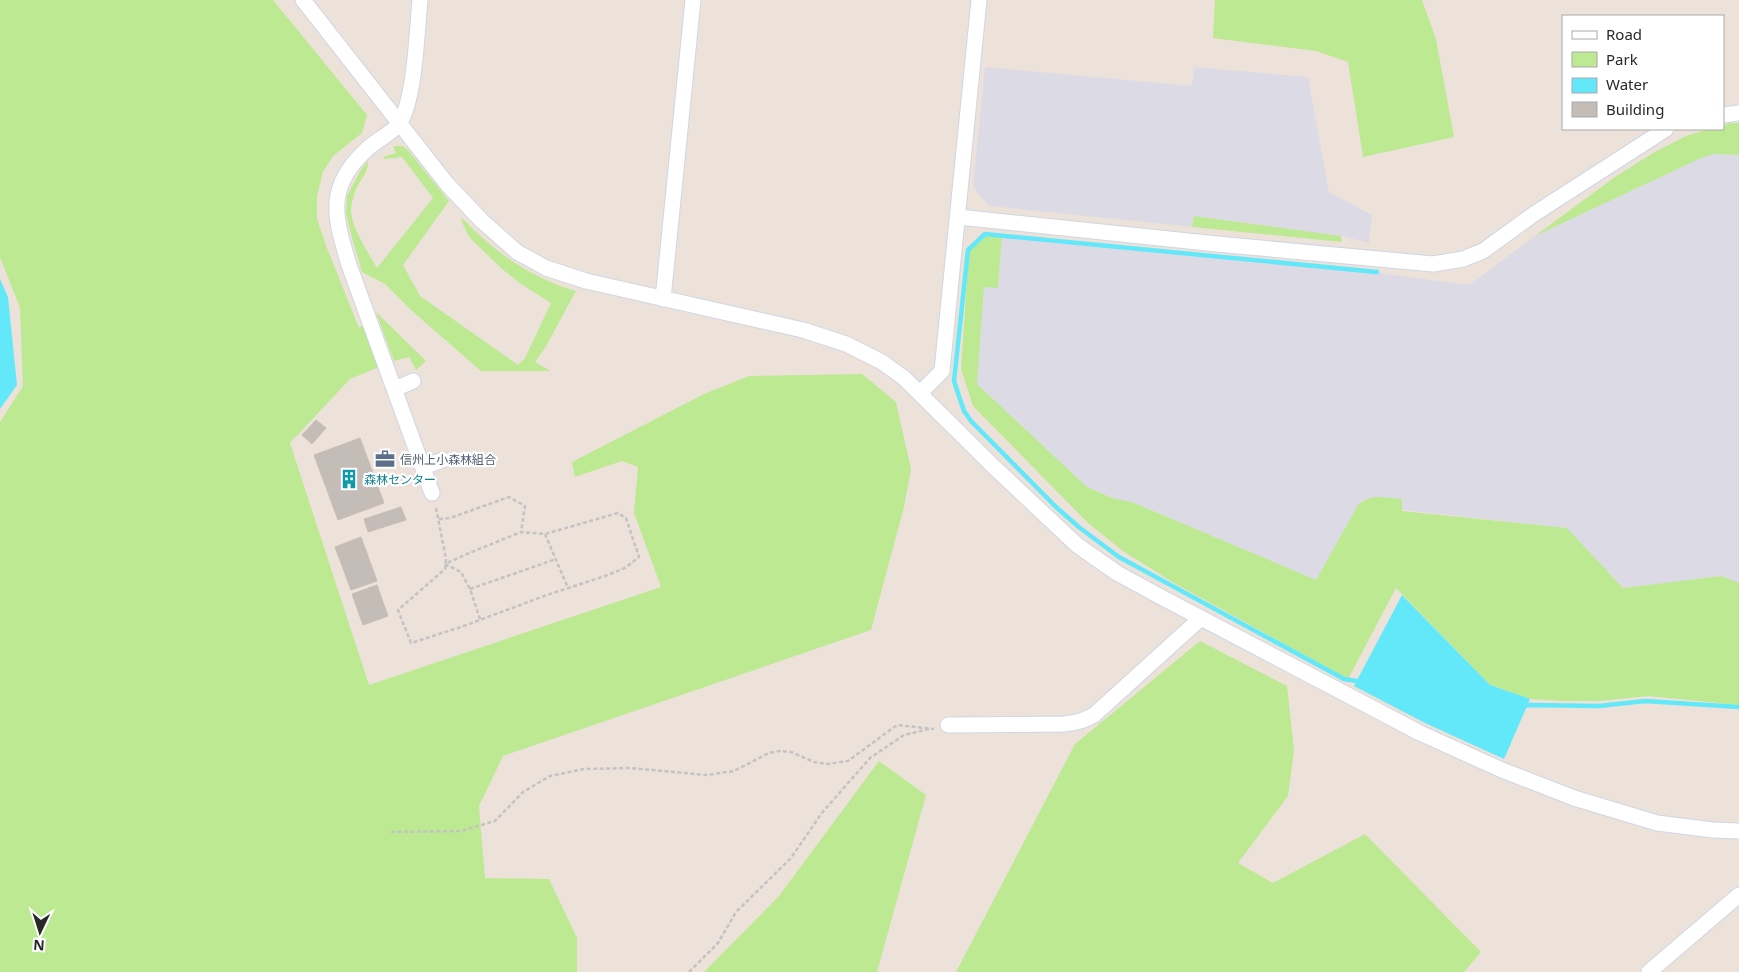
<svg xmlns="http://www.w3.org/2000/svg" width="1739" height="972" viewBox="0 0 1739 972" font-family="'Noto Sans','Noto Sans JP',sans-serif">
<style>
.industrial{fill:#dcdbe5}
.green{fill:#bce991}
.water{fill:#62e8f9}
.lines{fill:none;stroke-linecap:round;stroke-linejoin:round}
.stream{stroke:#62e8f9;stroke-width:4.5}
.building{fill:#c4bcb6;stroke:#c8beb3}
.minor-casing{stroke:#cfd6e4;stroke-width:17}
.path{stroke:#c3c3c3;stroke-width:2.5;stroke-dasharray:4 2.5;stroke-linecap:butt}
.minor{stroke:#fff;stroke-width:15}
.labels{text-anchor:middle;dominant-baseline:central;stroke-width:4.5;stroke-linejoin:round;paint-order:stroke}
.service-label{font-size:12px;fill:#4e5e75;stroke:#fff;text-anchor:start}
.culture-label{font-size:12px;fill:#0d838f;stroke:#fff;text-anchor:start}
</style>
<rect width="100%" height="100%" fill="#ede2da"/>
<path class="industrial" d="M985 67 1192 86 1194 67 1308 77 1329 192 1372 215 1369 243 1341 236 1194 216 1192 227 989 206 973 187Z
M1713 154 1739 155V583L1721 576 1623 588 1567 528 1358 505 1316 580 1132 502 1112 498 1087 487 977 384 984 286 998 287 1002 237 1379 273 1469 285 1535 236 1699 159Z"/>
<path class="green" d="M0 0H273L367 115 362 133 333 156 323 172 317 196V219L327 248 359 328 364 324 379 367 350 379 290 443 369 685 661 587 634 513 638 467 622 461 575 477 572 462 704 394 749 376 862 374 896 402 911 469 904 507 871 630 503 756 479 806 485 878 549 879 577 938V972H0V422L23 386 20 308 0 257Z
M1215 0H1422L1436 39 1454 137 1363 157 1348 62 1316 51 1213 38Z
M1731 123H1739V155L1713 154 1699 159 1535 236 1615 177 1653 153 1686 136 1708 129H1723V125Z
M393 146H402L407 149 449 201 403 265 420 296 518 365 525 358 551 303 521 284 502 269 469 237 461 220 462 218C494 252 531 278 576 291L545 348 535 362 551 371H481L412 311 385 284 362 272 351 234 346 213 347 196 362 168 368 161C368 174 361 178 356 189 353 196 351 204 351 212 352 228 369 254 377 268L433 198 402 157 385 159 383 157 396 153Z
M1194 216 1341 236 1342 242 1192 227Z
M986 236 1002 237 998 288 984 287 977 384 1087 487 1112 498 1132 502 1316 580 1358 505C1372 493 1385 498 1402 499V511L1567 528 1623 588 1721 576 1739 583V705L1648 696 1599 701H1564L1530 699 1490 685 1396 588 1348 679 1174 583 1123 551 1088 523 973 406 961 369 969 251Z
M376 312 426 361 416 370 409 357 394 361Z
M1200 641 1287 686 1294 750 1288 796 1238 863 1273 883 1365 834 1481 952 1464 972H956L1075 744Z
M879 761 926 795 877 972H704L779 896Z"/>
<path class="water" d="M0 279 8 297 17 385 0 409Z
M1402 595 1490 685 1530 699 1504 759 1425 723 1354 686Z"/>
<g class="lines">
<path class="stream" d="M1362 682 1344 679 1119 557 1080 528 1056 507 971 421 964 411 954 381 968 250 985 234 1377 272
M1521 706 1530 705 1599 706 1645 701 1739 707"/>
</g>
<path class="building" d="M316 420 326 428 312 444 302 435Z
M360 438 384 503 338 520 314 455Z
M401 507 406 520 368 532 364 519Z
M361 537 377 581 351 590 335 547Z
M377 585 388 616 363 625 352 594Z"/>
<g class="lines">
<defs>
<path id="minor" d="M303 0 447 184 482 221 517 252 546 268 586 281 803 330 846 344 882 362 904 378 994 467 1077 545 1117 573 1161 597 1420 733 1502 770 1574 798 1657 823 1713 830 1739 831
M420 0C417 30 415 101 399 124 392 133 375 141 366 150 325 188 335 218 349 265L432 493
M1723 115 1739 113
M958 217 1217 244 1433 264 1463 259 1483 251 1534 214 1666 129
M663 299 693 0
M395 389 413 381
M920 393 942 371 979 0
M423 467 443 460
M948 725 1064 724C1076 723 1084 721 1094 715L1201 618
M1649 972 1739 895"/>
</defs>
<use href="#minor" class="minor-casing"/>
<path class="path" d="M436 508 446 559 445 569 398 610 411 643 461 627 547 595 605 576 625 568 639 557 626 518 618 513 545 534 521 532 467 554 445 564
M439 519 450 518 509 497 525 506 521 532
M545 534 568 588
M445 564 461 572 470 589 480 619
M470 589 556 559
M391 832 461 831 495 821 523 792 550 776 584 769 630 768 706 775 734 771 769 753 780 751 791 752 814 762 827 764 848 761 897 725 934 729
M689 972 718 943 736 912 791 858 821 814 870 758 904 735 929 729"/>
<use href="#minor" class="minor"/>
</g>
<defs>
<symbol id="office-bare" viewBox="-9 -9 18 18"><path d="M-6-3h4V-5.5h4V-3h4V5H-6ZM-1-4.5V-3h2v-1.5ZM-6 0V1H6V0Z" fill="#5c6f8a" stroke="#fff" stroke-width="2.5" paint-order="stroke"/></symbol>
<symbol id="building-bare" viewBox="-9 -9 18 18"><path d="M-4-6H4V6H1V3H-1V6H-4ZM-2.5-4.3h1.7v1.8h-1.7ZM.8-4.3h1.7v1.8H.8ZM-2.5-1h1.7V.8h-1.7ZM.8-1h1.7V.8H.8Z" fill="#0f9aa8" stroke="#fff" stroke-width="2.5" paint-order="stroke"/></symbol>
</defs>
<g fill-rule="evenodd">
<use href="#office-bare" x="371" y="445" width="28" height="28"/>
<use href="#building-bare" x="335" y="465" width="28" height="28"/>
</g>
<g class="labels">
<g class="service-label">
<text x="400" y="459">信州上小森林組合</text>
</g>
<g class="culture-label">
<text x="364" y="479">森林センター</text>
</g>
</g>
<rect x="1562" y="15" width="162" height="115" fill="#ffffff" stroke="#a9a9a9"/>
<rect x="1572" y="31" width="25" height="8" fill="#ffffff" stroke="#a9a9a9"/>
<text x="1606" y="40" font-size="15" fill="#292929">Road</text>
<rect x="1572" y="52" width="25" height="15" fill="#bce991" stroke="#a9a9a9"/>
<text x="1606" y="65" font-size="15" fill="#292929">Park</text>
<rect x="1572" y="78" width="25" height="15" fill="#62e8f9" stroke="#a9a9a9"/>
<text x="1606" y="90" font-size="15" fill="#292929">Water</text>
<rect x="1572" y="102" width="25" height="15" fill="#c4bcb6" stroke="#a9a9a9"/>
<text x="1606" y="115" font-size="15" fill="#292929">Building</text>
<g transform="translate(40 932) rotate(184)" stroke="#ffffff" stroke-width="4" paint-order="stroke">
<path d="M0-4L9 19L0 12L-9 19Z" fill="#292929"/>
<text y="-8" font-size="14" font-weight="bold" text-anchor="middle" fill="#292929">N</text>
</g>
</svg>
